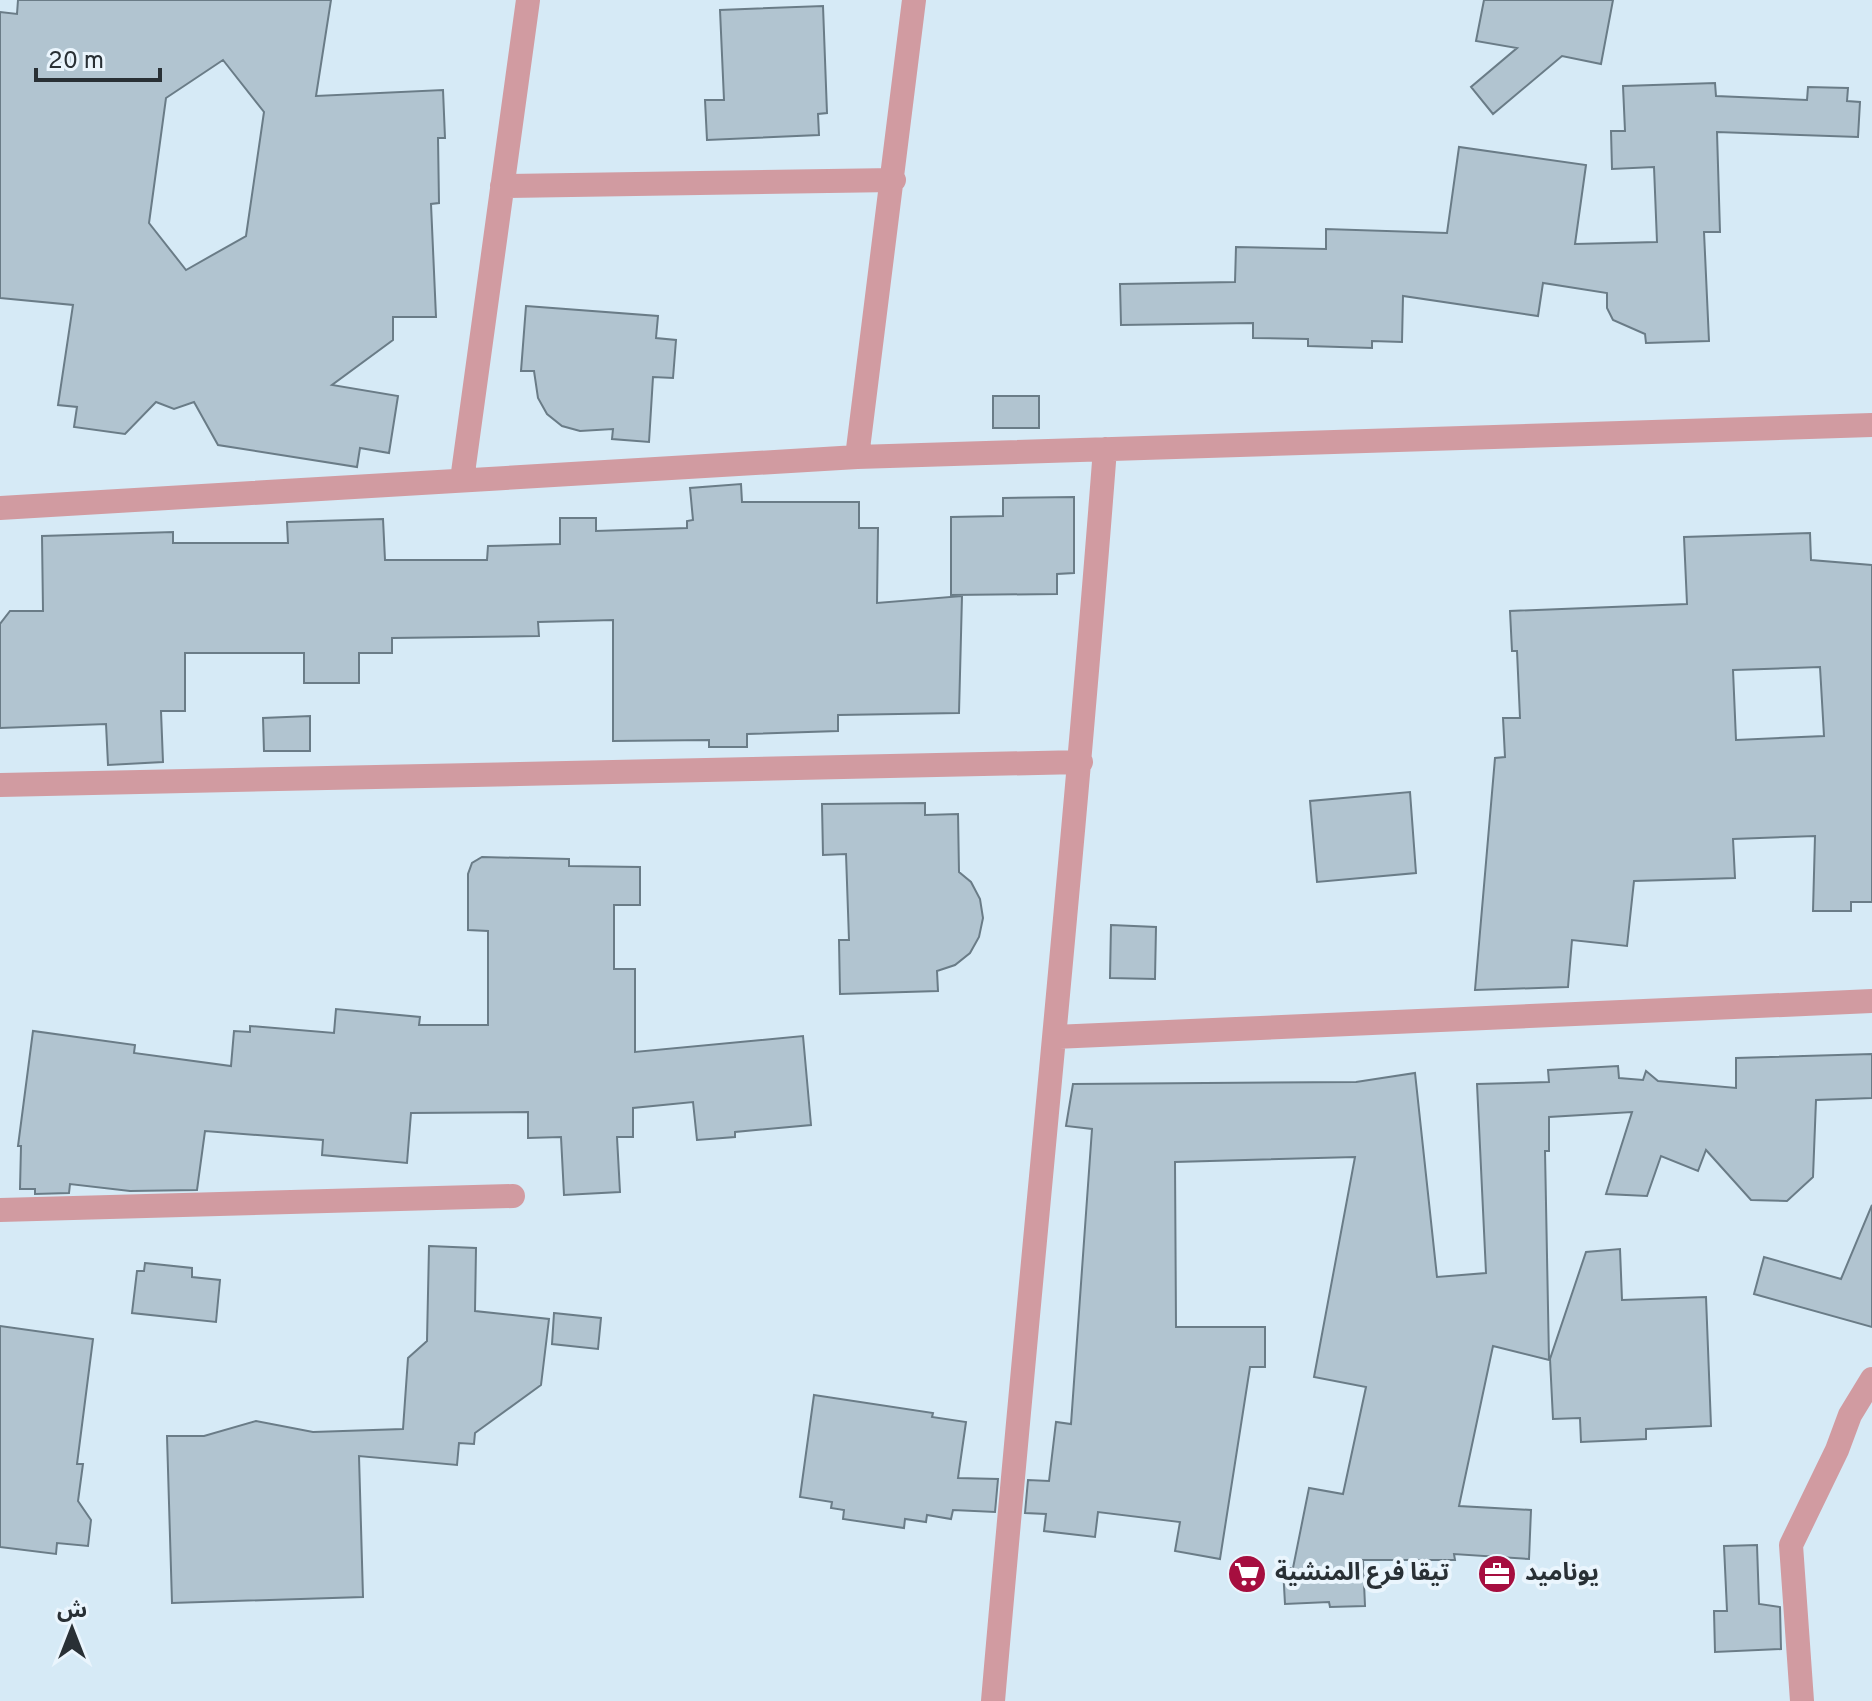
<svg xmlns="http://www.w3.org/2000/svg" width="1872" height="1701" viewBox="0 0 1872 1701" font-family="Overpass,'Noto Sans Arabic',sans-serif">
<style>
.building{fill:#b1c4d0;stroke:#6a7c87;stroke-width:2;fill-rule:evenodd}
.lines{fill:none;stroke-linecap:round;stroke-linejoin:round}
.minor{stroke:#d19ba1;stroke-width:24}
.labels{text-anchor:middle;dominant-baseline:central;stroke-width:8;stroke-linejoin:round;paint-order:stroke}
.poi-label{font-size:24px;font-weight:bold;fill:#293035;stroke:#eaf5fd;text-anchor:start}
</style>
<rect width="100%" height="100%" fill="#d6eaf6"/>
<path class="building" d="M18 0H331L316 96 443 90 445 138H438L439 203 431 204 436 317H393V340L332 385 398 396 389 453 360 448 357 467 218 445 194 402 174 409 156 402 125 434 74 427 77 407 58 405 73 305 0 298V12L17 14ZM223 60 264 112 246 236 186 270 149 223 166 98Z
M1484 0H1613L1601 64 1562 56 1493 114 1471 87 1517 48 1476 41Z
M823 6 827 113 818 114 819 135 707 140 705 100H724L720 10Z
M1715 83 1716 96 1807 100 1808 87 1848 88 1847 101 1860 102 1858 137 1717 132 1720 232H1704L1709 341 1646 343 1645 334 1613 320 1607 308V293L1543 283 1538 316 1403 296 1402 342 1372 341V348L1308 346V339L1253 338V323L1121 325 1120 284 1235 282 1236 247 1326 249V229L1447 233 1459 147 1586 165 1575 244 1657 242 1654 167 1612 169 1611 131H1625L1623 86Z
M526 306 658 316 656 338 676 340 673 378 653 377 649 442 612 439 613 429 580 431 562 426 547 414 538 398 534 371H521Z
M993 396H1039V428H993Z
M741 484 742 502H859V528H878L877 603 962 596 959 713 838 715V731L747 734V747H709V740L613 741V620L538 622 539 636 392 638V653H359V683H304V653H185V711H161L163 762 108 765 106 724 0 728V624L10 611H43L42 536 173 532V543H288L287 522 383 519 385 560H487L488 546 560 544V518H596V531L687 528V521L693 520 690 488Z
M1074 497V573L1057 574V594L951 595V517L1003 516V498Z
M1810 533 1811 560 1872 565V902H1851V911H1813L1815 836 1733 839 1735 878 1634 881 1627 946 1572 940 1568 987 1475 990 1495 758 1505 757 1503 718H1520L1517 651H1512L1510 611 1687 604 1684 537ZM1820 667 1824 736 1736 740 1733 670Z
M310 716V751H264L263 718Z
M1410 792 1416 873 1317 882 1310 801Z
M925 803V815L958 814 959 872 971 882 980 899 983 918 979 937 970 953 955 965 937 971 938 991 840 994 839 940H849L846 854 823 855 822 804Z
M482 857 569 859V866L640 867V905H614V969H635V1052L803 1036 811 1125 735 1132V1137L697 1140 693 1102 633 1108V1137H617L620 1192 564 1195 561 1137 528 1138V1112L411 1113 407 1163 322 1155 323 1140 205 1131 197 1190 130 1191 70 1184 69 1193 35 1194V1189H20L21 1146H18L33 1031 135 1045 134 1053 231 1066 234 1031 250 1032V1026L334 1033 336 1009 420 1017 419 1025H488V931L468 930V874L472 863Z
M1111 925 1156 927 1155 979 1110 978Z
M1872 1054V1098L1816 1100 1813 1177 1787 1201 1751 1200 1706 1150 1698 1171 1661 1156 1647 1196 1606 1194 1632 1112 1549 1117V1151H1545L1549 1360 1493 1346 1459 1506 1531 1510 1529 1559 1454 1554 1455 1560H1363L1365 1606 1330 1607 1329 1602 1285 1604 1283 1568H1293L1309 1488 1343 1494 1366 1387 1314 1377 1355 1157 1175 1162 1176 1327H1265V1367H1250L1220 1559 1175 1551 1180 1522 1098 1512 1095 1537 1044 1531 1046 1514 1025 1513 1028 1480 1049 1481 1056 1422 1071 1424 1092 1129 1066 1126 1073 1084 1356 1082 1415 1073 1437 1277 1486 1273 1477 1084 1549 1082 1548 1070 1618 1066 1619 1078 1643 1080 1646 1071 1658 1081 1736 1088V1058Z
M1872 1205V1327L1754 1294 1764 1257 1841 1279Z
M429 1246 476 1248 475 1311 549 1319 541 1385 475 1433 474 1444 459 1443 457 1465 359 1456 363 1597 172 1603 167 1436H204L256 1421 313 1432 403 1429 408 1358 427 1341Z
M1620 1249 1622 1300 1706 1297 1711 1426 1646 1429V1439L1581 1442 1580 1418 1553 1419 1550 1359 1586 1252Z
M145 1263 192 1268V1277L220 1280 216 1322 132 1313 137 1271H144Z
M554 1313 601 1318 598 1349 552 1344Z
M0 1326 93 1339 77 1464H83L78 1501 91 1520 88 1546 57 1543 56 1554 0 1547Z
M814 1395 933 1413 932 1417 966 1422 958 1478 998 1479 995 1512 953 1510 951 1519 927 1515 926 1522 905 1519 904 1528 843 1519 844 1510 831 1508 832 1502 800 1497Z
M1757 1545 1759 1604 1780 1607 1781 1649 1715 1652 1714 1611H1727L1724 1546Z"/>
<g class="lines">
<path class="minor" d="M502 186 894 180
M857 457 914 0
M462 480 528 0
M0 508 857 457 1872 425
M0 785 1081 762
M1054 1037 1872 1001
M0 1210 513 1196
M993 1701C1029 1284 1073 867 1105 449
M1802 1701 1791 1545 1837 1450 1850 1415 1872 1379"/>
</g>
<defs>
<symbol id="supermarket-disc" viewBox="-11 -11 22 22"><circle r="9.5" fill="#a60e3f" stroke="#eaf5fd"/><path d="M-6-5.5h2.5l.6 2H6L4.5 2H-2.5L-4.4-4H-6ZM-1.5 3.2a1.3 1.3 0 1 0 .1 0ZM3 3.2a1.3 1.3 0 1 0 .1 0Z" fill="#fff"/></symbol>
<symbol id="office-disc" viewBox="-11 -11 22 22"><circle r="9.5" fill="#a60e3f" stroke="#eaf5fd"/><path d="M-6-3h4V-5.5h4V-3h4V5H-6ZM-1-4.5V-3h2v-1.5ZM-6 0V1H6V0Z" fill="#fff"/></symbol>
</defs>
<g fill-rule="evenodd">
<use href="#supermarket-disc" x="1225" y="1552" width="44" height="44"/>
<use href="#office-disc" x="1475" y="1552" width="44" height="44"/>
</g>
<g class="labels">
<g class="poi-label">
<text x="1275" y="1574">تيقا فرع المنشية</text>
<text x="1525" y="1574">يوناميد</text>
</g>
</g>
<g transform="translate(72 1629)" stroke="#eaf5fd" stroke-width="6" paint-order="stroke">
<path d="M0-6L14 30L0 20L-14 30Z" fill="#293035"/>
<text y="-12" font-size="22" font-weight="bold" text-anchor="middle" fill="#293035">ش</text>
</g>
<path d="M36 68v12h124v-12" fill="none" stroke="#293035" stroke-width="4"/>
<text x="48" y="68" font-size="24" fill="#293035" stroke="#eaf5fd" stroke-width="6" paint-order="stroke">20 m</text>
</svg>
